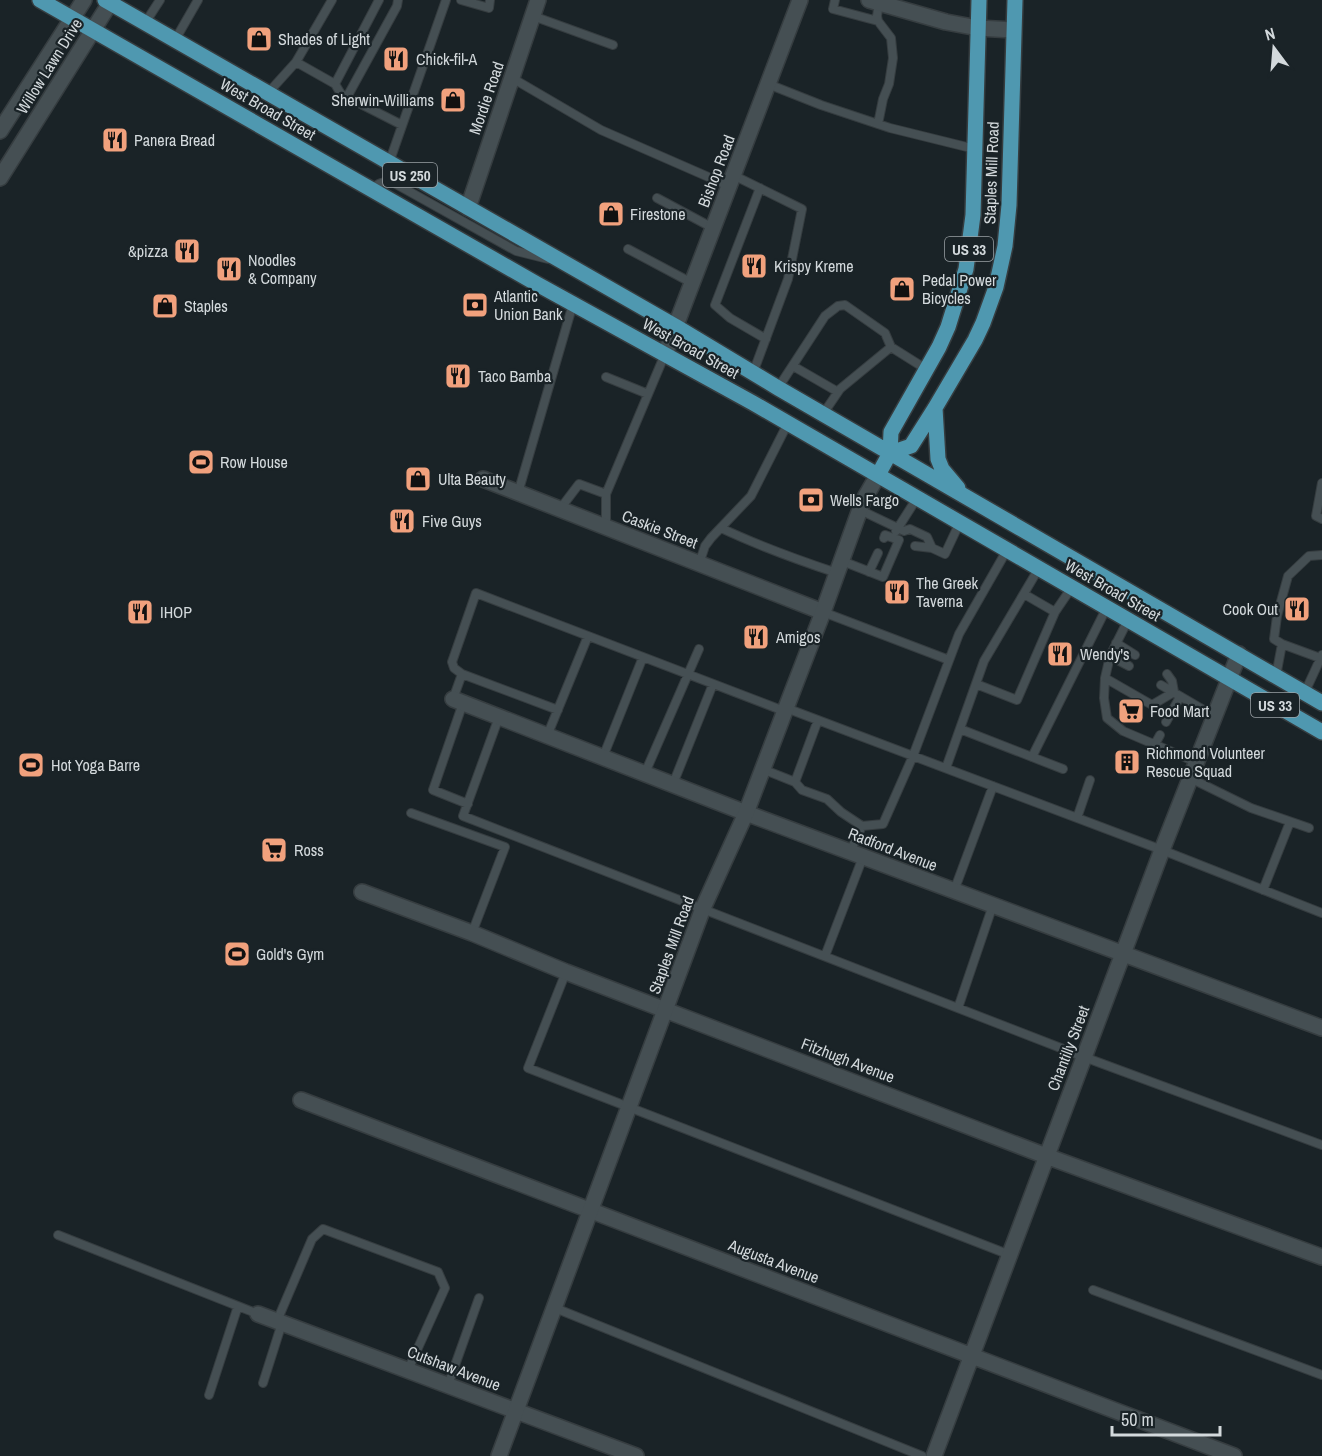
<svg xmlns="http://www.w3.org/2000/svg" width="1322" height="1456" viewBox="0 0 1322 1456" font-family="'Archivo Narrow',sans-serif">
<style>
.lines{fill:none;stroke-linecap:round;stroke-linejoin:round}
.service-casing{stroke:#363d40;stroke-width:10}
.minor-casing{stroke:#363d40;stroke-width:18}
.tertiary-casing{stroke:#363d40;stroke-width:18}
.secondary-casing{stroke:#363d40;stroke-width:18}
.primary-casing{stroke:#363d40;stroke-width:18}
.service{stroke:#454f53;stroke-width:8}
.minor{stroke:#454f53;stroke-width:15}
.tertiary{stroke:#454f53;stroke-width:15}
.secondary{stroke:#454f53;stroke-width:15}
.primary{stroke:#4f98b0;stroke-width:15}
.labels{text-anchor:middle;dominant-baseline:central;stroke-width:4.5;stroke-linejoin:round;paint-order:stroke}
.shield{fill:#1a2327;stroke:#9ca2a6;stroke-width:1.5}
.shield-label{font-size:15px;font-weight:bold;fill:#d3d9dc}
.poi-label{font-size:16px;fill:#d3d9dc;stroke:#1a2327;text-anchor:start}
.street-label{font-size:16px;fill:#d3d9dc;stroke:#1a2327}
</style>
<rect width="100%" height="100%" fill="#1a2327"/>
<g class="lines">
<defs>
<path id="service" d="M461 0 489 8 490 0
M835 0 833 9 878 21
M533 16 613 45
M145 23 160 0
M175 40 198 0
M296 62 335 84 341 94 402 125
M512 78 601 130 729 186
M335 84 379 0
M768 84 821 105 890 128 975 149
M268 93 296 62 332 0
M347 97 397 6 398 0
M878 124 883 99 889 84 893 58 891 38 878 21 877 16 879 3
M389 163 446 0
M733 175 802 209 788 279 753 373
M760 188 715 305 730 318 766 339
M372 190C378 182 384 181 394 183L516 251 548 259
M657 198 713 228
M628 249 692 283
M793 366 838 392
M606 377 648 394
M778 388 825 316 838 306 845 305 885 333 891 347
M823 414 840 389 891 347 926 369
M1322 483 1316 516 1322 519
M518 493 573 304
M560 509 579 484 606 494
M860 510 904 531 910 529 927 537 932 548
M606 527V494L665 354
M721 528C759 546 798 560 837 573
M896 531 917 498
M915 546 932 548 945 554 960 522
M842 561 883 577 899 540 885 535 884 538
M699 564 705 546 711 538 751 496 788 423
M869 572 878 553
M1024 594 1055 612
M823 612 949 660
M1128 620 1110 656 1129 666
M1116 643 1135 655
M1282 644 1320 658
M1110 656 1105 678 1104 698 1107 718 1123 731 1196 762
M462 674 558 710
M1276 676 1282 644 1274 639 1277 616 1288 576 1309 556 1322 555
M1105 678 1152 705 1174 692 1172 681 1167 674
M976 684 1017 700 1055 612 1072 587
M1161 685 1214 716
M1305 692 1322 655
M453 699 462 674 454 668 452 662 476 593 784 711
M463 703 433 790 468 804
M786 708 1162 850 1322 913
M499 717 463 816 1084 1057 1322 1145
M818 720 795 782 802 790 827 799 841 812 862 826
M1166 722 1180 697
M960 729 1063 769
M547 736 588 636
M1155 744 1160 735
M603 757 643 657
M1032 757 1107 607
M946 768 984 661 1039 568
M762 769 795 782
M645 773 699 649
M1190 778 1251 808 1309 828
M673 784 713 684
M411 813 505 847 472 933
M1077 818 1090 780
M850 852 862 826 883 824 913 756 959 634 1007 550
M1263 890 1290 822
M954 891 993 786
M825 956 863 857
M566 972 528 1068 1010 1255
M958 1008 993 905
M58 1235 258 1314
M1093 1290 1322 1375
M555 1308 922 1456
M277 1321 312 1239 323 1229 438 1272 445 1288 408 1370
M263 1383 282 1323
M448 1385 479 1298
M209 1395 238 1306"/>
<path id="minor" d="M869 0 946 22 978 28 1013 30
M468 208 538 0
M665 354 800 0
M483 479 823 612
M453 699 746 813 1322 1028
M362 892 472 933 566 972 1046 1156 1322 1257
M301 1100 1234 1456
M258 1314 636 1456
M934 1456 1162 850 1239 654"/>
<path id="tertiary" d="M499 1456 703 908 746 813 786 708 823 612 863 501 878 475"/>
<path id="secondary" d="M0 131 84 0
M0 178 110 3"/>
<path id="primary" d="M40 0 537 284 753 403 1322 732
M105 0 675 326 778 388 1322 703
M935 408 938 459 942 469 958 488
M890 453 911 446 935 408 975 340 983 323 996 287 1005 246 1009 205 1015 0
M878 475 890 453 891 432 939 347 948 327 966 269 973 215 979 0"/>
</defs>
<use href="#service" class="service-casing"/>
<use href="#minor" class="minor-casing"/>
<use href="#tertiary" class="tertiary-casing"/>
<use href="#secondary" class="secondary-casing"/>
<use href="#primary" class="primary-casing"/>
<use href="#service" class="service"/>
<use href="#minor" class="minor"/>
<use href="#tertiary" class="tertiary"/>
<use href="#secondary" class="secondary"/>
<use href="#primary" class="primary"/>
</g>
<defs>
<symbol id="shop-square" viewBox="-11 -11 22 22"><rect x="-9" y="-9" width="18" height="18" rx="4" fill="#f1a17d" stroke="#1a2327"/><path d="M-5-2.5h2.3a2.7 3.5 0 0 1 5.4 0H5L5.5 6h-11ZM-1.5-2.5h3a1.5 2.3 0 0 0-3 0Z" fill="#111"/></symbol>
<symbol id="restaurant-square" viewBox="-11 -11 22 22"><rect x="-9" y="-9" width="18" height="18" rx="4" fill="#f1a17d" stroke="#1a2327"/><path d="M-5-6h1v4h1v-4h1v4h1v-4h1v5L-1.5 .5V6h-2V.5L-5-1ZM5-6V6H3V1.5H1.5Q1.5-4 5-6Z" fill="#111"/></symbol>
<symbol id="bank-square" viewBox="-11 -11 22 22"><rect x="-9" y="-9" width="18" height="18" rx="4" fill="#f1a17d" stroke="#1a2327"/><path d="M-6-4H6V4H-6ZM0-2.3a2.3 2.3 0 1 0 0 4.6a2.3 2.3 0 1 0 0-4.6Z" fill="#111"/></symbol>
<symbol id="stadium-square" viewBox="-11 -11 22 22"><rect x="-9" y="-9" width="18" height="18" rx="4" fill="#f1a17d" stroke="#1a2327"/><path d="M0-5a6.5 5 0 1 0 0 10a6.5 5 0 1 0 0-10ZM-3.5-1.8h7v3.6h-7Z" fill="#111"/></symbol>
<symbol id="supermarket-square" viewBox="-11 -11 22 22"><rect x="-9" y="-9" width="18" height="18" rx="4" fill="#f1a17d" stroke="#1a2327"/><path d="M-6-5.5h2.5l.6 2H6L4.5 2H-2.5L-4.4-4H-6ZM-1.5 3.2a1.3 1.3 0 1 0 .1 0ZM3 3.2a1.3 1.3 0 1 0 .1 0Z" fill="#111"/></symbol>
<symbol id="building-square" viewBox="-11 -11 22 22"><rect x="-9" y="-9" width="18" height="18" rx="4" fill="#f1a17d" stroke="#1a2327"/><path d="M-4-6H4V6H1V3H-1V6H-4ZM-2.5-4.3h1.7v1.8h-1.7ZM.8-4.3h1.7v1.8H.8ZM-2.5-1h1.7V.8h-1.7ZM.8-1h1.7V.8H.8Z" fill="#111"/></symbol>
</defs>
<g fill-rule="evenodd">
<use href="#shop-square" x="244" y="24" width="30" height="30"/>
<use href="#restaurant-square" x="381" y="44" width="30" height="30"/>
<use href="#shop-square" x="438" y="85" width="30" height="30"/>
<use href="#restaurant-square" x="100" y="125" width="30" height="30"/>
<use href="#shop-square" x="596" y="199" width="30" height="30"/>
<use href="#restaurant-square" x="172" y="236" width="30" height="30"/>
<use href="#restaurant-square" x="739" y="251" width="30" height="30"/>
<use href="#restaurant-square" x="214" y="254" width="30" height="30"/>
<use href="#shop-square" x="887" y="274" width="30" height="30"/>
<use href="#bank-square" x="460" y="290" width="30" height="30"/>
<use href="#shop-square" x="150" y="291" width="30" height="30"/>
<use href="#restaurant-square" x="443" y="361" width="30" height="30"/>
<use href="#stadium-square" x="186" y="447" width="30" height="30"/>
<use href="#shop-square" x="403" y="464" width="30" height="30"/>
<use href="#bank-square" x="796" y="485" width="30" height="30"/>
<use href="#restaurant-square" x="387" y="506" width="30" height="30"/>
<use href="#restaurant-square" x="882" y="577" width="30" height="30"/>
<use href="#restaurant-square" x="1282" y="594" width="30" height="30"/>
<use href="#restaurant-square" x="125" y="597" width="30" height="30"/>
<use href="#restaurant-square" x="741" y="622" width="30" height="30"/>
<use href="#restaurant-square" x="1045" y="639" width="30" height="30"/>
<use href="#supermarket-square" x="1116" y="696" width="30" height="30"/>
<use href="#building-square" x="1112" y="747" width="30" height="30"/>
<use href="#stadium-square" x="16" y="750" width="30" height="30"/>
<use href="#supermarket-square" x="259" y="835" width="30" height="30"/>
<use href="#stadium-square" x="222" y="939" width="30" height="30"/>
</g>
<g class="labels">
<g class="shield">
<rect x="383" y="163" width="54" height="24" rx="4.5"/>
<rect x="945" y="237" width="48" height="24" rx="4.5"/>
<rect x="1251" y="693" width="48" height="24" rx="4.5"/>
</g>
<g class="shield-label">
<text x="410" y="175">US 250</text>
<text x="969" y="249">US 33</text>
<text x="1275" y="705">US 33</text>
</g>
<g class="poi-label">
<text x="278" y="39">Shades of Light</text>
<text x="416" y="59">Chick-fil-A</text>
<text x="434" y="100" text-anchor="end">Sherwin-Williams</text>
<text x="134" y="140">Panera Bread</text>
<text x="630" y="214">Firestone</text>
<text x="168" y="251" text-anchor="end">&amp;pizza</text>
<text x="248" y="260">Noodles<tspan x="248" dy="18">&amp; Company</tspan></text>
<text x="774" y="266">Krispy Kreme</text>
<text x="922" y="280">Pedal Power<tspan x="922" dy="18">Bicycles</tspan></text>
<text x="494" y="296">Atlantic<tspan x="494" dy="18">Union Bank</tspan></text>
<text x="184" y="306">Staples</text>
<text x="478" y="376">Taco Bamba</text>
<text x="220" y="462">Row House</text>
<text x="438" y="479">Ulta Beauty</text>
<text x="830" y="500">Wells Fargo</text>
<text x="422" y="521">Five Guys</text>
<text x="916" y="583">The Greek<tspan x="916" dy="18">Taverna</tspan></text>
<text x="1278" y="609" text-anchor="end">Cook Out</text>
<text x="160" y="612">IHOP</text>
<text x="776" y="637">Amigos</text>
<text x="1080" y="654">Wendy's</text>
<text x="1150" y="711">Food Mart</text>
<text x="1146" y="753">Richmond Volunteer<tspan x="1146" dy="18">Rescue Squad</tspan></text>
<text x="51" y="765">Hot Yoga Barre</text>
<text x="294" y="850">Ross</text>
<text x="256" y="954">Gold's Gym</text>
</g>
<g class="street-label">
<text transform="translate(49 66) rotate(-58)">Willow Lawn Drive</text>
<text transform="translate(486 98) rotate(-71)">Mordie Road</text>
<text transform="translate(268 109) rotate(30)">West Broad Street</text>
<text transform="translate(716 171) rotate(-69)">Bishop Road</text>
<text transform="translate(991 173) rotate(-88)">Staples Mill Road</text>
<text transform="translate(691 348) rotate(29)">West Broad Street</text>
<text transform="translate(660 529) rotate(21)">Caskie Street</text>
<text transform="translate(1113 590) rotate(30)">West Broad Street</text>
<text transform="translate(893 849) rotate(21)">Radford Avenue</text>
<text transform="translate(671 945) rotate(-70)">Staples Mill Road</text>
<text transform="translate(1068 1048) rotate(-69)">Chantilly Street</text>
<text transform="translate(848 1060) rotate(21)">Fitzhugh Avenue</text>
<text transform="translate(774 1261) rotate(21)">Augusta Avenue</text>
<text transform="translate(454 1368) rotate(21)">Cutshaw Avenue</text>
</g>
</g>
<g transform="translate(1274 48) rotate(344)" stroke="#1a2327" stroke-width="4.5" paint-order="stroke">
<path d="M0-4.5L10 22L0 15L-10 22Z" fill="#d3d9dc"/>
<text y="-9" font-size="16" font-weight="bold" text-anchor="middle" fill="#d3d9dc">N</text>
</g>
<path d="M1112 1426v9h108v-9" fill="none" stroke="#d3d9dc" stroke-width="3"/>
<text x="1121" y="1426" font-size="18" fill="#d3d9dc" stroke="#1a2327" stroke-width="4.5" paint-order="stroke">50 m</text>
</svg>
